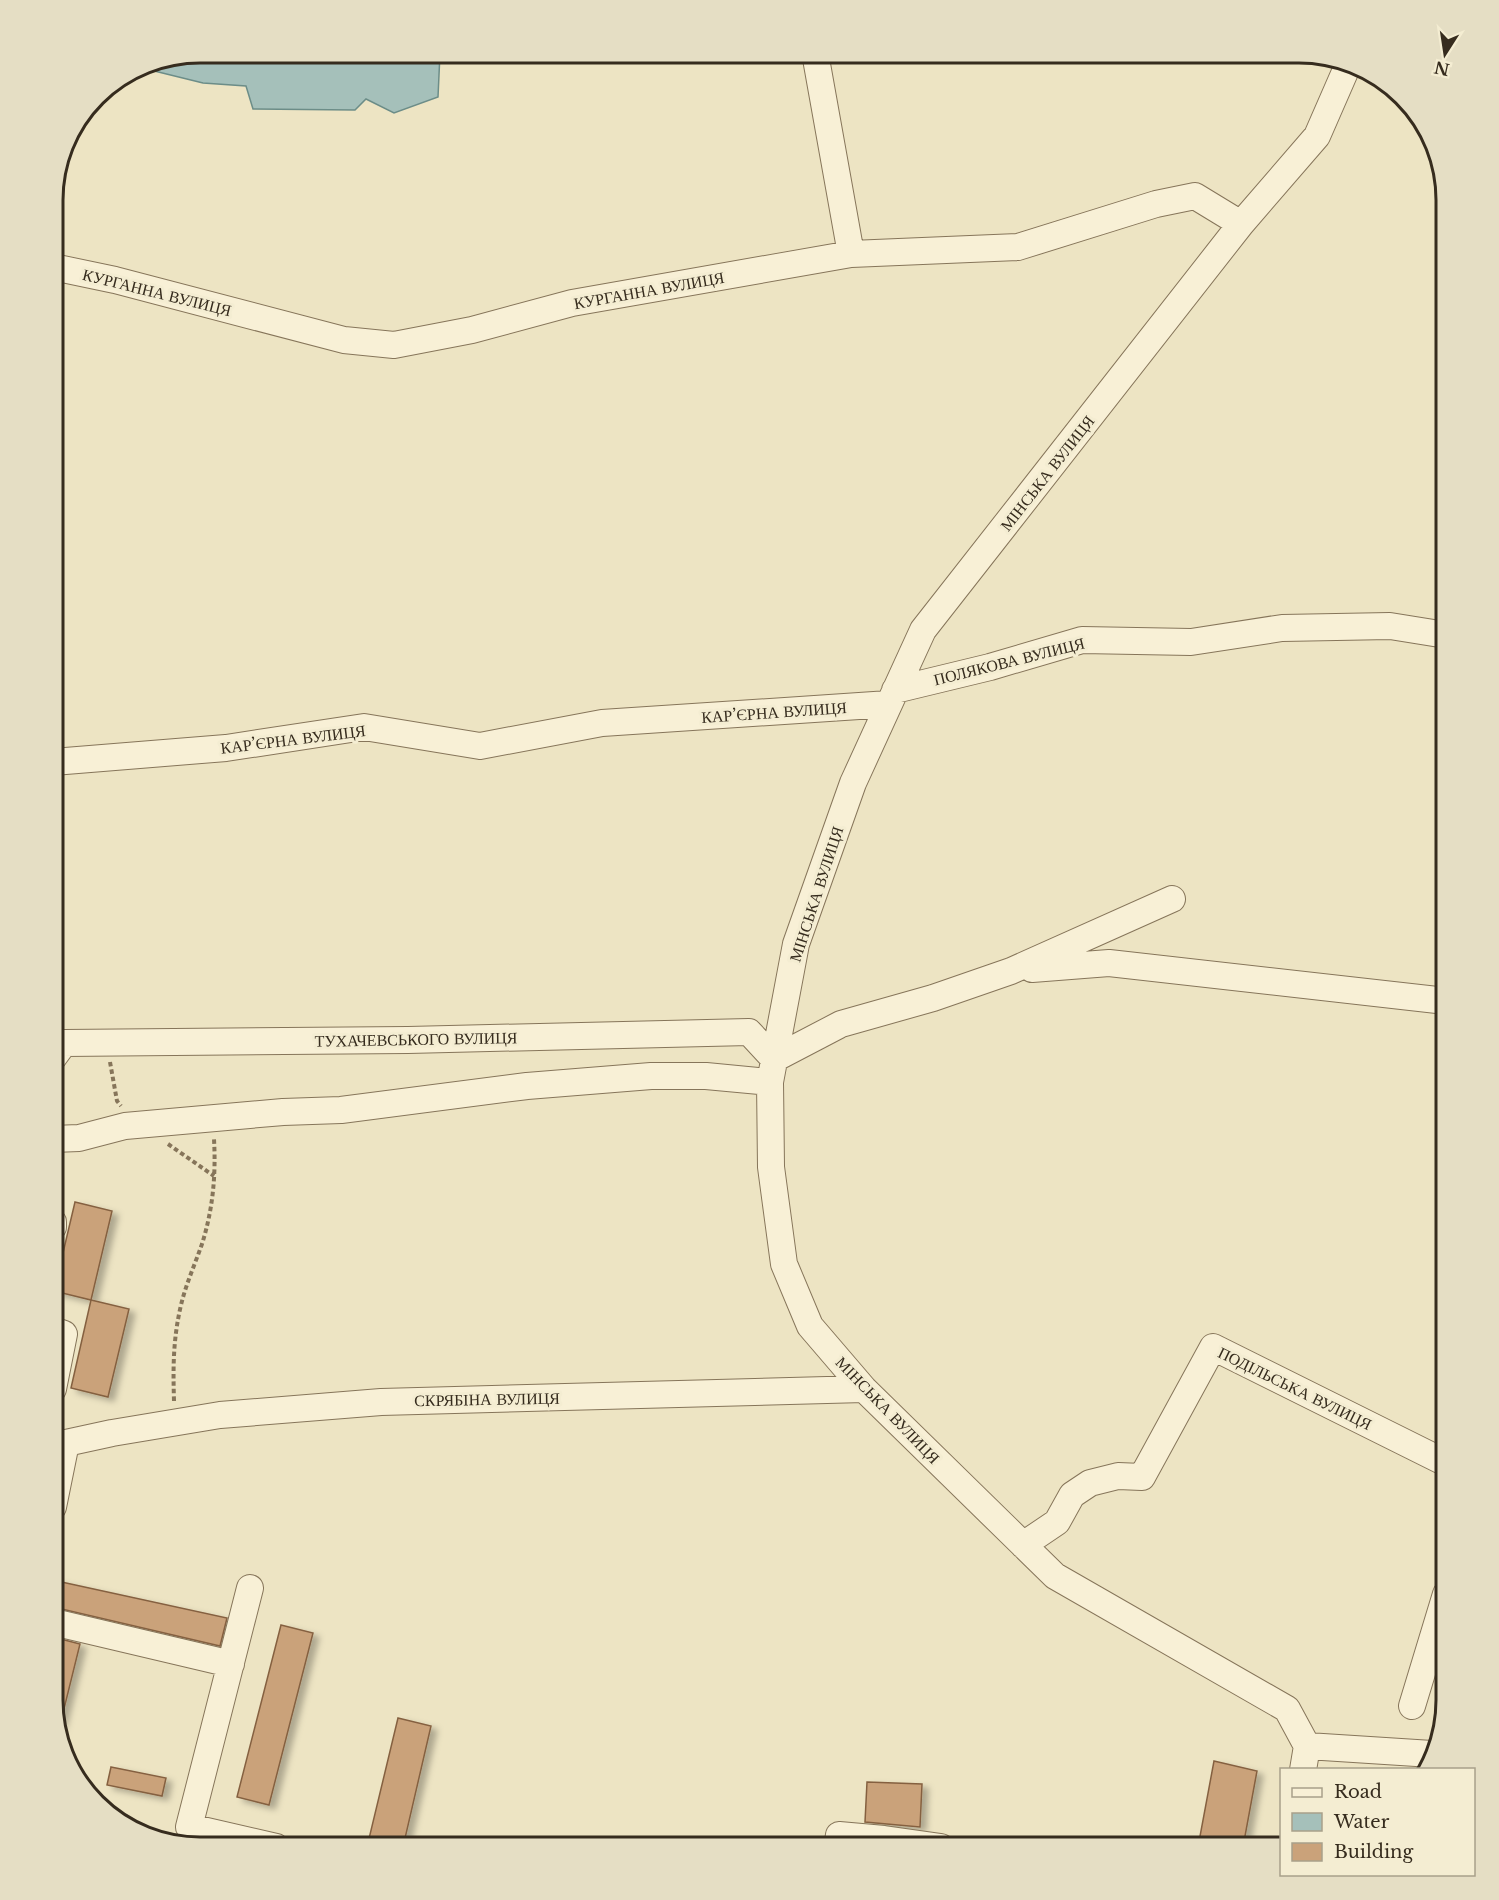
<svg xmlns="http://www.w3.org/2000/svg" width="1499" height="1900" viewBox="0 0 1499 1900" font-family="'Libre Baskerville',serif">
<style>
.water{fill:#a5c0ba;stroke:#6c8d88;stroke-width:1.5}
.building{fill:#caa27a;stroke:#856141;stroke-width:1.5;filter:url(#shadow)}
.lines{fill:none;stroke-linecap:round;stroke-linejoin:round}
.minor-casing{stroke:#86755a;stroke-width:28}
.path{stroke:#86755a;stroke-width:4;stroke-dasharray:4.5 3;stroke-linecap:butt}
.minor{stroke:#f8f0d6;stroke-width:26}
.labels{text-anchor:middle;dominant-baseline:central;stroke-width:6;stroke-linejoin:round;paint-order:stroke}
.street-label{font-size:16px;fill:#362c1e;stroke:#f4edd2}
.rim{fill:none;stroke:#362c1e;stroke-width:3}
</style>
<defs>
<filter id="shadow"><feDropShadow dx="6" dy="4" stdDeviation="3" flood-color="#0004"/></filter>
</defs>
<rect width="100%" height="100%" fill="#ede4c3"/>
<path class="water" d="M200 53H440L438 97 394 113 366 99 355 110 253 109 246 86 203 83 138 67 144 64Z"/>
<path class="building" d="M75 1202 112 1211 91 1300 54 1291Z
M91 1300 129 1309 108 1397 71 1388Z
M57 1581 227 1618 220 1646 53 1607Z
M281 1625 313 1633 269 1805 237 1797Z
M53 1637 80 1644 60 1725 52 1700Z
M398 1718 431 1726 403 1847H367Z
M1214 1761 1257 1771 1243 1847H1198Z
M111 1767 166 1778 162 1796 107 1785Z
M867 1782 922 1784 920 1827 865 1822Z"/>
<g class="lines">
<defs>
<path id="minor" d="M815 53 851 254
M53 267 115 280 344 340 394 345 472 330 572 303 851 254 1018 247 1156 204 1195 196 1241 224
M895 690 990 667 1082 640 1191 642 1282 628 1390 626 1446 635
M53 762 226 748 364 727 480 746 602 723 889 704
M1032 969 1109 963 1446 1001
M53 1058 64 1043 408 1040 749 1032 774 1059 841 1024 933 998 1011 971 1172 899
M53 1139 79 1138 125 1126 283 1112 341 1110 527 1086 651 1076H706L770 1082
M53 1227V1222
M53 1389 64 1334 53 1330
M53 1507 66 1443 112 1433 220 1415 381 1402 864 1389
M1023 1545 1057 1522 1072 1495 1090 1483 1118 1476 1142 1477 1213 1347 1446 1463
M250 1588 189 1827 276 1847
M53 1622 231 1664
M1412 1706 1446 1594
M1307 1746 1432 1754
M1303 1770 1307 1746 1287 1709 1055 1576 864 1389 810 1326 784 1264 771 1167 770 1082 796 944 853 783 923 630 1241 224 1317 136 1348 65
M837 1847 839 1835 884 1839 941 1847"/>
</defs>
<use href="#minor" class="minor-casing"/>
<path class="path" d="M110 1062 117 1101 121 1106
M168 1144 214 1176
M174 1401C173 1367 173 1339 181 1305 186 1284 195 1264 202 1244 213 1209 216 1175 214 1139"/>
<use href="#minor" class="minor"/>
</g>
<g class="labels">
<g class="street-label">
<text transform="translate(649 290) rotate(-10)">КУРГАННА ВУЛИЦЯ</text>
<text transform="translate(157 292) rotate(14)">КУРГАННА ВУЛИЦЯ</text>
<text transform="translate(1047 473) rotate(-52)">МІНСЬКА ВУЛИЦЯ</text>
<text transform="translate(1009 661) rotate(-14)">ПОЛЯКОВА ВУЛИЦЯ</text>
<text transform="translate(774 712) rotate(-4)">КАР’ЄРНА ВУЛИЦЯ</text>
<text transform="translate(293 739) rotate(-7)">КАР’ЄРНА ВУЛИЦЯ</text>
<text transform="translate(816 894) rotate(-72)">МІНСЬКА ВУЛИЦЯ</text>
<text transform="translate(416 1039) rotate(-1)">ТУХАЧЕВСЬКОГО ВУЛИЦЯ</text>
<text transform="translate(1295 1388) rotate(26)">ПОДІЛЬСЬКА ВУЛИЦЯ</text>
<text transform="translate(487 1399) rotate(-1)">СКРЯБІНА ВУЛИЦЯ</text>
<text transform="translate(888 1410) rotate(46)">МІНСЬКА ВУЛИЦЯ</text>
</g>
</g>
<path d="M0 0H1499V1900H0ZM200 63H1299A137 137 0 0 1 1436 200V1700A137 137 0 0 1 1299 1837H200A137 137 0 0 1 63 1700V200A137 137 0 0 1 200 63Z" fill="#e5dec4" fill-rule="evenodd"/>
<path class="rim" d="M200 63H1299A137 137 0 0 1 1436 200V1700A137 137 0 0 1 1299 1837H200A137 137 0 0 1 63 1700V200A137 137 0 0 1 200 63Z"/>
<rect x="1280" y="1768" width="195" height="108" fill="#f4edd2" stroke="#a8a08a" stroke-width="1.5"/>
<rect x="1292" y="1788" width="30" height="9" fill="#f8f0d6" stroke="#a8a08a" stroke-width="1.5"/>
<text x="1334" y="1798" font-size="18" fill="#362c1e">Road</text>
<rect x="1292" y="1813" width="30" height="18" fill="#a5c0ba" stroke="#a8a08a" stroke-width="1.5"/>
<text x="1334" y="1828" font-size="18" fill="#362c1e">Water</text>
<rect x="1292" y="1843" width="30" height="18" fill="#caa27a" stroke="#a8a08a" stroke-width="1.5"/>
<text x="1334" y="1858" font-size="18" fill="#362c1e">Building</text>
<g transform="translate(1445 54) rotate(192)" stroke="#f4edd2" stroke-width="4.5" paint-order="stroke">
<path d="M0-4.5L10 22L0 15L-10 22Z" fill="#362c1e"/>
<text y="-9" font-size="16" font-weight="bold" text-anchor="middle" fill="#362c1e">N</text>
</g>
</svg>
